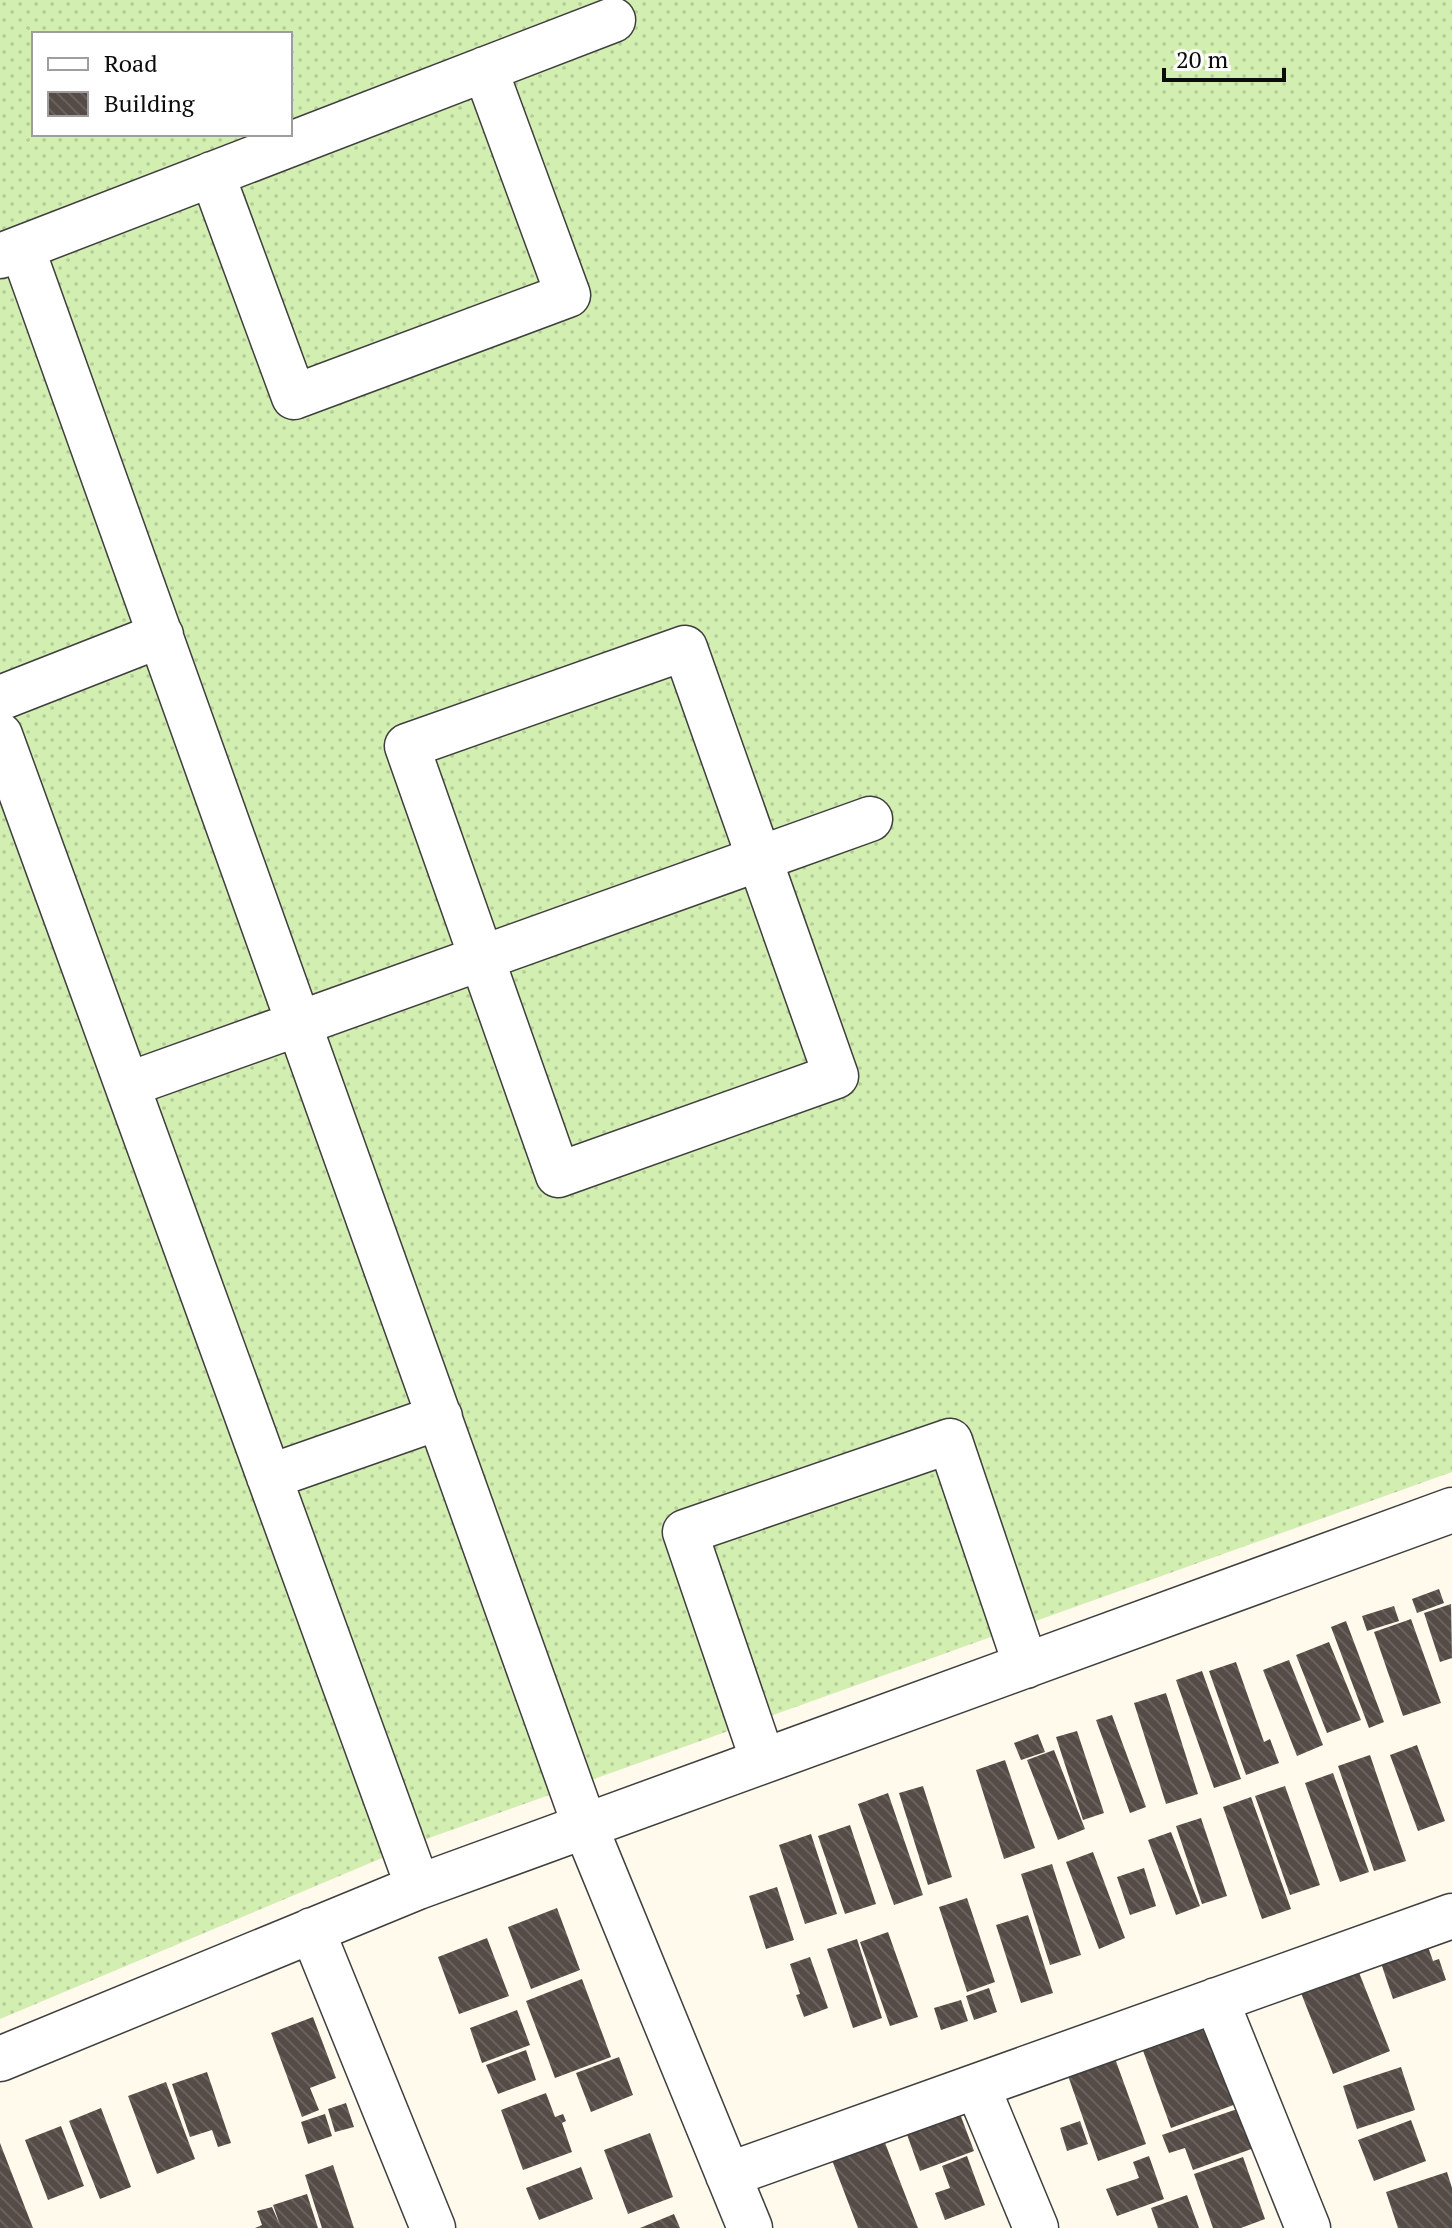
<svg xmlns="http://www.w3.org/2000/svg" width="1452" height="2228" viewBox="0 0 1452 2228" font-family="'PT Serif',serif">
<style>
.grass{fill:url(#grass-dots);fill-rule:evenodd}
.building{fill:url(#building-back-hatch)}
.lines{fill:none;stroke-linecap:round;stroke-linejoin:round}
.minor-casing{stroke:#3f3f3f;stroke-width:47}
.minor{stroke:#fff;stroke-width:44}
</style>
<defs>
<pattern id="grass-dots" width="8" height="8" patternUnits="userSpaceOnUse" patternTransform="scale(2)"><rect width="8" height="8" fill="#d2eeb1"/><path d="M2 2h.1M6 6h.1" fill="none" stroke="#b3cb97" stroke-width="1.8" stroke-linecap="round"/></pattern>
<pattern id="building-back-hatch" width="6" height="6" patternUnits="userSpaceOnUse" patternTransform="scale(2)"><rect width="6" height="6" fill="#564c47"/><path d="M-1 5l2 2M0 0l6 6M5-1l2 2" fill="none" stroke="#69615d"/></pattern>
</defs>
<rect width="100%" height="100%" fill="#fffaeb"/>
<path class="grass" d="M0 0H1452V1472L432 1837 0 2019ZM34 34H290V134H34Z"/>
<path class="building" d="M1439 1589 1444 1603 1417 1613 1412 1599Z
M1451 1604 1452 1658 1440 1662 1424 1613Z
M1394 1606 1399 1621 1367 1631 1362 1616Z
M1411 1619 1441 1703 1403 1716 1374 1632Z
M1346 1621 1384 1722 1369 1728 1331 1627Z
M1329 1642 1361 1720 1327 1733 1296 1655Z
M1289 1660 1323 1745 1297 1756 1263 1670Z
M1236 1662 1264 1742 1270 1739 1279 1763 1246 1775 1209 1671Z
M1202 1671 1241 1779 1214 1788 1176 1680Z
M1166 1693 1198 1794 1166 1804 1134 1703Z
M1112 1715 1146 1807 1130 1813 1096 1720Z
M1077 1731 1104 1813 1083 1820 1056 1737Z
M1038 1734 1045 1752 1021 1760 1014 1743Z
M1417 1745 1445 1821 1418 1831 1390 1755Z
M1054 1750 1085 1829 1058 1840 1027 1760Z
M1370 1755 1406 1861 1374 1871 1338 1766Z
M1005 1760 1035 1848 1004 1859 976 1770Z
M1333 1773 1369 1872 1340 1882 1305 1783Z
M923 1786 952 1877 928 1885 899 1793Z
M1285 1786 1320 1885 1290 1895 1255 1796Z
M888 1793 923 1895 894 1905 858 1804Z
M1251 1797 1291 1909 1262 1919 1223 1807Z
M1201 1818 1227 1896 1202 1904 1176 1826Z
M850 1825 876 1904 845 1914 818 1836Z
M1171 1832 1200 1906 1176 1915 1148 1840Z
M811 1834 837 1914 805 1924 779 1845Z
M1093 1852 1125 1938 1099 1949 1066 1862Z
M1052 1864 1081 1955 1050 1965 1021 1874Z
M1144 1868 1156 1906 1130 1915 1117 1877Z
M777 1887 794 1940 766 1949 749 1896Z
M967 1898 995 1982 967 1992 939 1907Z
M557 1908 580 1970 531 1989 508 1927Z
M1028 1915 1053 1993 1021 2003 996 1925Z
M888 1932 918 2017 890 2026 860 1942Z
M487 1938 509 1996 459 2014 438 1957Z
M857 1939 882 2018 853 2028 827 1949Z
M1427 1944 1433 1961 1439 1959 1446 1980 1393 1999 1380 1960Z
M810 1957 828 2008 804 2017 796 1995 800 1994 790 1964Z
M1358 1970 1390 2051 1333 2074 1301 1993Z
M582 1979 611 2057 555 2078 526 2001Z
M989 1988 997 2012 974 2020 966 1996Z
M961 2000 968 2021 941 2030 934 2008Z
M1214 2007 1247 2100 1171 2128 1137 2034Z
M517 2010 530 2045 482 2063 470 2028Z
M313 2017 336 2078 310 2088 319 2110 302 2117 271 2033Z
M526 2050 536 2080 498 2094 486 2065Z
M1113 2053 1146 2144 1098 2161 1066 2070Z
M619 2057 633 2095 591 2112 576 2073Z
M1401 2067 1415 2110 1357 2129 1343 2086Z
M207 2072 231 2143 218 2147 212 2130 190 2137 172 2084Z
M166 2082 195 2159 157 2174 128 2096Z
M546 2093 555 2117 563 2114 566 2121 562 2123 572 2152 523 2170 501 2110Z
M346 2103 354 2127 335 2132 328 2109Z
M957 2106 974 2151 920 2171 904 2126Z
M1243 2107 1257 2147 1193 2170 1185 2148 1169 2153 1162 2135Z
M101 2108 131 2187 100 2199 69 2121Z
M325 2114 332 2136 308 2144 301 2122Z
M1411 2120 1426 2161 1374 2181 1358 2140Z
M1080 2121 1088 2144 1067 2151 1060 2128Z
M61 2126 84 2186 48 2200 25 2140Z
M650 2133 673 2197 628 2214 604 2150Z
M882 2135 918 2228H858L830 2155Z
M0 2143 33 2228H0Z
M967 2156 985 2205 945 2220 935 2193 950 2188 942 2166Z
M1149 2156 1164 2199 1117 2216 1106 2189 1139 2178 1133 2162Z
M1243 2157 1265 2219 1241 2228H1213L1194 2174Z
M333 2165 354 2228H322L305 2175Z
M581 2167 593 2199 539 2220 526 2188Z
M1447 2172 1452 2188V2228H1398L1386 2192Z
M307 2194 318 2228H255L262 2225 257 2211 272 2207 280 2225 273 2205Z
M1187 2195 1199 2228H1158L1151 2208Z
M674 2214 680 2228H640Z"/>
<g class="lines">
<defs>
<path id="minor" d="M212 174 294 397 568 295 485 69
M22 248 585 1826 750 2228
M0 256 613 20
M685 648 836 1076 558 1175 407 746Z
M0 698 161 635
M0 735 418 1887
M127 1085 870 819
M269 1477 440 1417
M763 1761 685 1532 950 1441 1026 1666
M312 1930 433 2228
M1216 2000 1308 2228
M0 2059 418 1887 1452 1510
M977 2086 1036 2228
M728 2175 1452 1916"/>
</defs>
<use href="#minor" class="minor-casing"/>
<use href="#minor" class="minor"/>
</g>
<rect x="32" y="32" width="260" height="104" fill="#ffffff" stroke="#9e9e9e" stroke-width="2"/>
<rect x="48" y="58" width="40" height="12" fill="#ffffff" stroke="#9e9e9e" stroke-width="2"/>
<text x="104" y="72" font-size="24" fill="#0c0c0c">Road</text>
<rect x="48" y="92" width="40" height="24" fill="url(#building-back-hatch)" stroke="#9e9e9e" stroke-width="2"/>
<text x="104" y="112" font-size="24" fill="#0c0c0c">Building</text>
<path d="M1164 68v12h120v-12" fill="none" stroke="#0c0c0c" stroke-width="4"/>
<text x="1176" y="68" font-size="24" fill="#0c0c0c" stroke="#ffffff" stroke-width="6" paint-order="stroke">20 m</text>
</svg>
